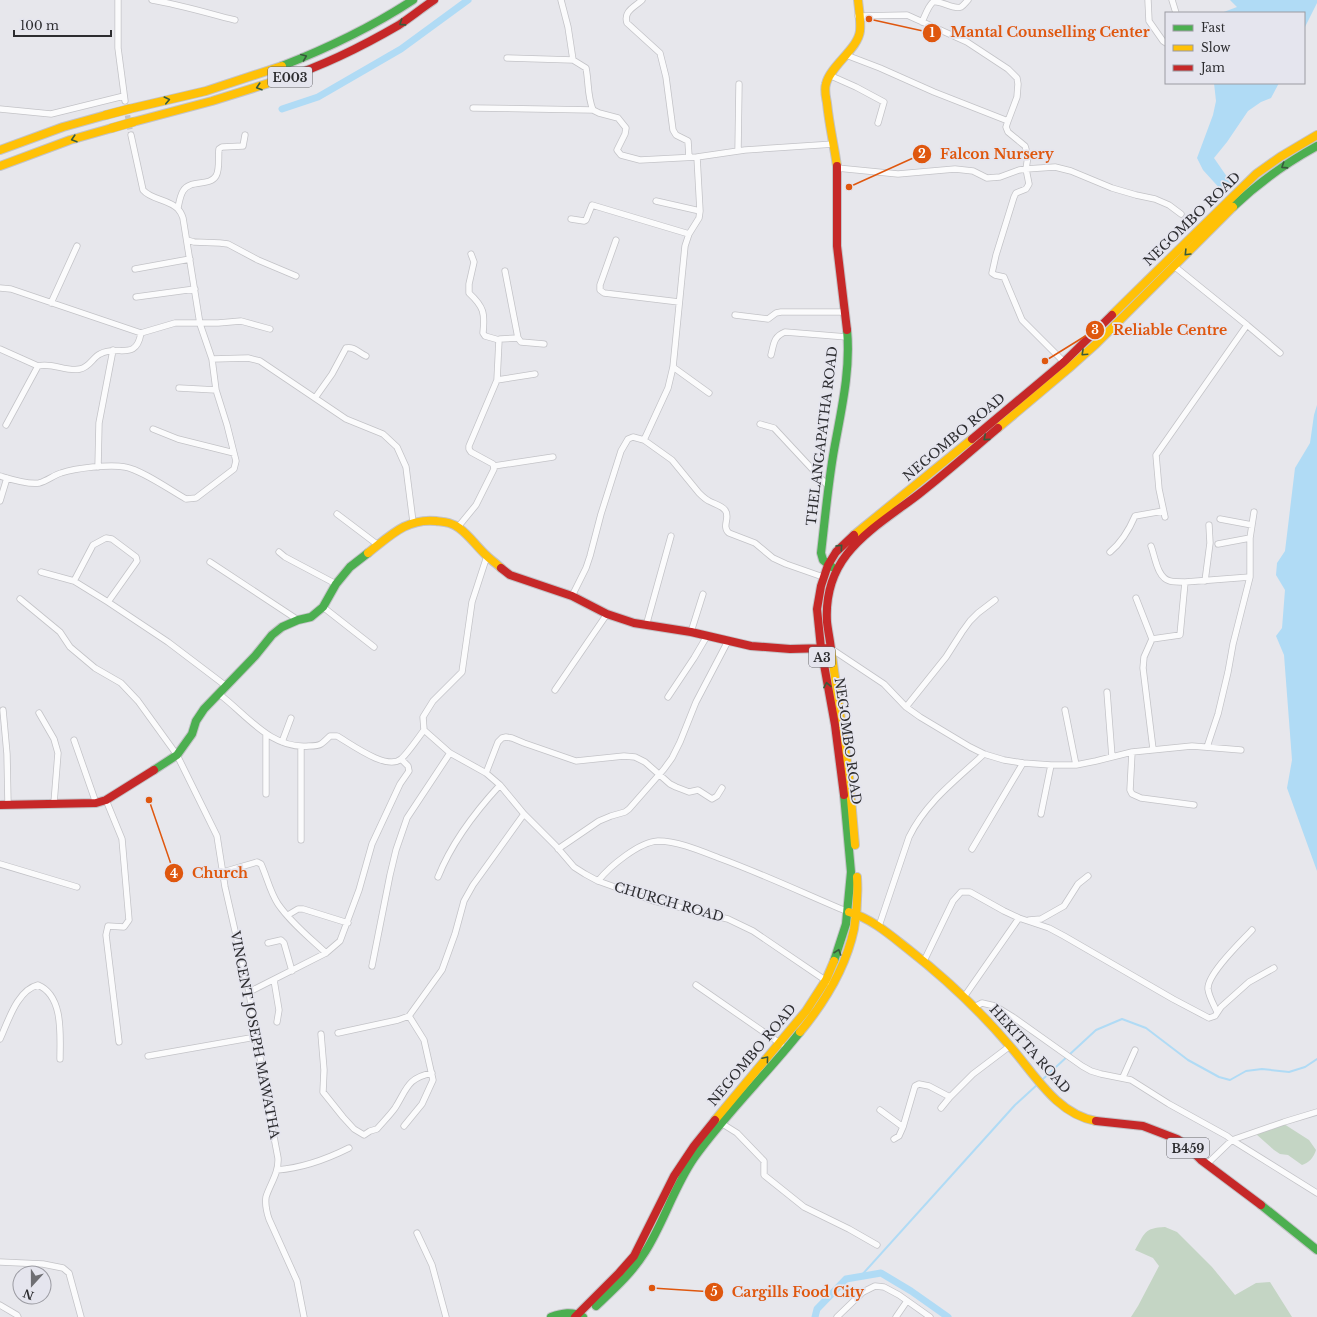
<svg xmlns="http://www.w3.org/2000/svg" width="1317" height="1317" viewBox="0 0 1317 1317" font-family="'Libre Baskerville',serif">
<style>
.green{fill:#c4d5c4}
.water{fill:#b0dbf5}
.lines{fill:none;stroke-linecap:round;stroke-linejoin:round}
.stream{stroke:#b0dbf5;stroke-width:2}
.canal{stroke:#b0dbf5;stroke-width:7}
.street-tunnel{stroke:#c2c2c6;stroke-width:5.5;stroke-dasharray:5.5 3;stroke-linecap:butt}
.street-casing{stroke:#c3c3c7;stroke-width:7}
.fast-casing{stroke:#c3c3c7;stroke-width:10}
.slow-casing{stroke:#c3c3c7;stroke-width:10}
.jam-casing{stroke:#c3c3c7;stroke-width:10}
.street{stroke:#fbfbfc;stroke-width:5.5}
.fast{stroke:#4caf50;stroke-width:8}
.slow{stroke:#ffc107;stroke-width:8}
.jam{stroke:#c62828;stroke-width:8}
.slow-bridge-casing{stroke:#c4c4c6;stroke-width:10;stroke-linecap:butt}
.slow-bridge{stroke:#ffc107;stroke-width:9}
.oneway{stroke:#385a3b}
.labels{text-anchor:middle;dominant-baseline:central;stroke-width:3.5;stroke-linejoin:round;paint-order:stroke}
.shield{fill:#e5e5ee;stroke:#646469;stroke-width:1}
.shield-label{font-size:12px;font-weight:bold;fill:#2d2d30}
.street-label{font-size:13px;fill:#2d2d30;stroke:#e5e5ee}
.leader{fill:none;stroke:#df570e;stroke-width:1.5}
.callout-dot{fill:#df570e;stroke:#e5e5ee;stroke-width:1.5}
.mark-label{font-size:12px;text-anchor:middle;font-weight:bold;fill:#fff}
.callout-label{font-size:14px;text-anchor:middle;font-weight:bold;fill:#df570e;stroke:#e5e5ee;stroke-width:3.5;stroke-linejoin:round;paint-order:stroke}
</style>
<rect width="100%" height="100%" fill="#e7e7ec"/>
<path class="green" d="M1284 1124 1309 1140 1316 1150C1314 1157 1309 1163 1302 1165L1288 1155 1280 1154 1274 1150 1256 1134Z
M1165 1227 1177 1232 1212 1267 1235 1295 1256 1283 1270 1282 1292 1317H1131L1138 1306 1159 1266 1153 1258 1135 1250C1145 1233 1144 1228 1165 1227Z"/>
<path class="water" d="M1230 0H1317V3L1304 29V13H1221L1237 7Z
M1214 83H1279L1271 98 1261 102 1248 111 1227 142 1214 158 1232 184 1223 192 1203 170 1197 158 1213 115 1216 101Z
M1317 405V871L1287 788 1292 760 1284 655 1276 636 1282 628 1285 590 1276 575 1277 563 1285 551 1295 468 1310 443 1314 415Z"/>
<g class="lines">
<path class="stream" d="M1043 1079 1096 1030 1122 1019 1146 1028 1188 1060 1219 1077 1230 1080 1246 1071 1262 1069 1289 1072 1305 1067 1317 1059
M860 1277 1015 1105 1038 1084"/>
<path class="canal" d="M282 109 318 97 401 49 468 0
M815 1317 817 1309 846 1279 881 1273 911 1291 948 1317"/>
<path class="street-tunnel" d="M126 107 131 135"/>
<defs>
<path id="street" d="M118 0V48L125 101
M152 0C181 5 207 13 235 20
M561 0 568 27 573 60 586 68C589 83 587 95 593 110L599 113 618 118 626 128 625 134 617 150 621 155 640 160 697 157
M642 0C635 7 623 11 627 23L660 53 666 77 673 130 676 135 688 141 689 157
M1148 0 1149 21 1163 41 1166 43
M1172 0 1176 13
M858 16 907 15 967 42 1008 69 1017 78 1018 84 1017 97 1008 121
M922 22C925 16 928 6 933 2 941 0 953 10 961 7 964 5 966 2 968 0
M846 55 880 68 934 92 1008 121 1006 127 1008 132 1025 146 1028 156 1026 169 1029 184 1026 189 1016 193 1014 197 996 255 992 273 995 275 1004 277 1022 320 1065 363
M507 58 573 60
M829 75 856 87 884 102 878 123
M473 108 593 110
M0 109 51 114 124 96
M131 135 143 190C151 200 169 199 178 209 180 211 182 215 183 218L200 324 212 359 248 358 260 361 346 419 383 434 397 447 406 467 413 522
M738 151 739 84
M837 168 898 174 955 169 973 171 987 178 1000 177 1019 170 1026 169 1055 167 1071 171 1112 188 1136 195 1155 199 1169 205 1181 214
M656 201 700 211
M178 208C179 203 180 196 183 191 190 179 209 187 216 176 220 170 218 156 219 149L222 147 243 146 245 135
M571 219 584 221 586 220 592 205 689 234
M187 240 194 242 220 243 228 244 258 260 296 276
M616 240 600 285V290L604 293 679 302
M471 254 474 262 469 284V293C484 307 485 313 483 333L485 336 499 340
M1174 266 1247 325 1280 353
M135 269 190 259
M0 288 11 289 141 333C136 362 118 344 100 354 93 357 90 367 80 369 66 372 52 362 38 366L6 425
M136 297 195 289
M51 303 77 246
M735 315 768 319 776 313 781 312H844
M141 333 175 323H218L241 321 270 329
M518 338 521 342 544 344
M0 349 38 366
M771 355C774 344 773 337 785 332L847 337
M673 367 709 393
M497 380 535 374
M179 388 216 390
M315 398 332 374 346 348C354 346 359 353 366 356
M760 424 774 428 828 486
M153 429 178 439 234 453
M644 440 672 460 699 493C702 496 705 499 709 501 714 504 721 505 725 510 731 517 721 526 729 533L755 543 773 558 786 564 823 577
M494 466 553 457
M98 467 99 423 113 350
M0 476C10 479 28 485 39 483 47 481 54 475 61 473 76 468 110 464 125 467 142 470 170 490 186 499L196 498 234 469 236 461 227 425 216 390 212 359
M0 501 7 478
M337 514 378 545
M1165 517 1159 489 1156 455 1247 325
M1220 519 1252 525
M458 527 476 505 494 469 493 464 471 452 469 449V446L497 380 499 340 500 339 518 338 505 271
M1218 544 1250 538
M1151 546C1155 556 1157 578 1170 581 1174 582 1180 582 1185 582
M279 552 285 557 336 584
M1110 552C1122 542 1129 530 1135 516L1163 511
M210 562 298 620
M41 572 74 581 108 602 168 642 226 686
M74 581 93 545 106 538 112 539 136 557 137 561 108 602
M1205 581 1210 543 1209 525
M572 596 586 568 590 556 601 514 621 451 628 439 633 437 644 440 668 388 673 367 685 246 689 234 699 218 700 211 697 157 745 150 834 144
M1136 598 1152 639
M20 599 60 632 70 647 95 668 121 683 138 701 177 755 217 836 225 887 249 992 268 1105 278 1158C279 1173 270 1184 266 1197 265 1204 267 1213 269 1219L297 1281 304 1317
M323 607 374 647
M646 626 671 536
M691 632 703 594
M830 648 884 684 906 707 920 717 970 747 984 754 1004 760 1023 763 1051 765H1076L1096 761 1132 752 1192 746 1241 750
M555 690 607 614
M1107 692 1112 757
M219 694C246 714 271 750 309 746 313 746 318 746 321 744 324 742 327 739 330 736H337C351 744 387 771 401 759 408 753 418 738 424 730L423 717 433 701 462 672 472 602 487 556
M668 697 694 658 707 636
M906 707 946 657 962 632 970 621 978 613 995 600
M3 710 7 754 8 804
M1065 710 1076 765
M39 713 54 739 58 753 54 803
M424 730 450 753 486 773 500 785 524 814 556 846 574 867 585 874 598 881 654 901 728 919 753 931 828 982
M74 740 96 803
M282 742 291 718
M301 747V840
M1207 747 1218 714 1228 672 1233 644 1250 577V538L1254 512
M1153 749 1143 668 1144 657 1152 639 1180 635 1185 582 1250 577
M1132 752 1130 790 1132 794 1141 798 1194 805
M486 773 498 742 502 738 506 737 512 738 524 743 576 761 624 756 635 757 645 762 670 784 676 787 689 792 698 790 712 799 717 796 722 788
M266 794V734
M106 800 122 839 129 920 124 927 108 926 106 935 119 1042
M1041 814 1051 765
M558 849 599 821 611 816 625 812 629 809 664 769 672 758 680 742 696 702 728 641
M972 849 1023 763
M0 864 77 887
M223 872 257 862 261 864C267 877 270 892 278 904 291 923 310 938 326 953
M438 877C452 842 475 812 500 785
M598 881C610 866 639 842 658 841 678 841 701 851 719 858 763 874 805 894 848 912
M288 915 298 909H303L348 923
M1029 920 1041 919 1064 906 1078 884 1088 876
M879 926 909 837C926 802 956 780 984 754
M268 943 281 940 284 943 292 971
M924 961 953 901 961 892H970L1004 911 1019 918 1049 928 1064 936 1173 999 1209 1018 1215 1016 1221 1007 1249 982 1274 968
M372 966 390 875 396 850 407 818 450 753
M274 980 279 1010 277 1022
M696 985 781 1044
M249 992 326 953 340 941 359 890 372 844 400 784 409 771 408 766 401 759
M964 997 1019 918
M974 1007 982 1003 995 1006 1013 1017 1082 1066 1091 1071 1101 1074 1131 1080 1169 1104 1227 1136 1232 1140 1317 1193
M1217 1012C1214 1005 1209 997 1208 989 1207 974 1242 941 1252 930
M409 1016 442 970 455 934 464 901 473 885 524 814
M338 1033 398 1020 409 1016 424 1040 433 1080 422 1104 404 1126
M321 1034 324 1070 323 1092 343 1117 354 1129 364 1135 370 1131 377 1129C383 1122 390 1115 395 1108 407 1089 407 1078 432 1073
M0 1039C8 1022 17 990 38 985 64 996 60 1036 60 1059
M148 1056 256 1037
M1123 1077 1135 1050
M941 1108 950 1097 973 1074 1010 1046
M880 1110 903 1127
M721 1123 737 1133 764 1161V1175L804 1207 849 1229 877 1245
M894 1139 899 1136 903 1127 915 1086 919 1084 929 1086 950 1097
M1207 1164 1232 1140 1284 1122 1317 1112
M277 1170C302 1168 327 1159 349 1148
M417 1233 432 1265 446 1317
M0 1262 43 1264 63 1268 69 1273 81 1317
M0 1305 17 1315 18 1317
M837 1317 863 1292 875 1286 884 1287 899 1295 930 1317
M896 1317 907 1301"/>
<path id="fast" d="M282 66C328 48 372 27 413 0
M1233 207C1258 183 1286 163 1317 146
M832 567 823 560 821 553C825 519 828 484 834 450 841 411 851 370 847 330
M154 770 177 755 192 734 196 721 204 709 255 656 272 635 282 627 298 620 311 617 323 607 336 584 350 567 368 553
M834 961 846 924 851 872 844 795
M1261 1205 1317 1250
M596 1306C614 1289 632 1273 645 1252 664 1222 674 1187 694 1158 726 1113 766 1075 800 1032
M551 1317C562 1313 572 1311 583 1317"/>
<path id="slow" d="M129 109 206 91 282 66
M133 122 212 101 285 78
M0 150 63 127 106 115
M0 166 70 140 112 128
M837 166C834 145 829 124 827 103 826 97 824 90 826 84 830 66 858 49 860 31 861 21 859 10 858 0
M1112 315 1256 174 1280 157 1317 135
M998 428 1068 369 1096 344 1233 207
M854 535 972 439
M368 553C390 536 406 518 436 521 444 522 451 522 459 528 470 536 477 547 487 556 491 560 497 564 501 568
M831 649 849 776 855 845
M849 912C872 919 889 934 908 949 944 977 979 1010 1009 1045 1034 1073 1056 1114 1096 1121
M800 1032C824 1003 846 967 854 929 857 912 858 894 857 877
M715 1120 806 1011 826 980 834 961"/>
<path id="jam" d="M285 78C325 65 363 46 399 25 411 17 422 8 434 0
M837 166V246L847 330
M972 439 1064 362 1112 315
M501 568 510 575 572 596 607 614 634 623 691 632 751 646 790 649 827 648
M831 649C830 640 828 631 827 622 823 554 872 530 919 494 946 473 972 450 998 428
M844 795 835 725 821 648 817 609 821 586 828 565 836 552 854 535
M0 805 96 803 106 800 154 770
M1096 1121 1143 1126 1177 1139 1185 1144 1201 1160 1261 1205
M575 1317 619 1273 634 1256 674 1176 694 1146 715 1120"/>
</defs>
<use href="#street" class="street-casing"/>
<use href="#fast" class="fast-casing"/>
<use href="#slow" class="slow-casing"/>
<use href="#jam" class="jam-casing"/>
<use href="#street" class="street"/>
<use href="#fast" class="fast"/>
<use href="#slow" class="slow"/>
<use href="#jam" class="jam"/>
<defs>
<path id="slow-bridge" d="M106 115 129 109
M112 128 133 122"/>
</defs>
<use href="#slow-bridge" class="slow-bridge-casing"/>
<use href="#slow-bridge" class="slow-bridge"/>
</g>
<defs><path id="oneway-chevron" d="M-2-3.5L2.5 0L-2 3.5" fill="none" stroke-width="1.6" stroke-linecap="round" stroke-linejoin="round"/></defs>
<g class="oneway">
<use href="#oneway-chevron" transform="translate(402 23) rotate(147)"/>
<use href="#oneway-chevron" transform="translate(304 57) rotate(-22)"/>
<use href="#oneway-chevron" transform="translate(259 87) rotate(162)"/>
<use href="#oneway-chevron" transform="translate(167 100) rotate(-13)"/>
<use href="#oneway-chevron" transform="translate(74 139) rotate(163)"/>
<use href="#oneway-chevron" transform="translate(1284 166) rotate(147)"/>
<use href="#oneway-chevron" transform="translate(1187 253) rotate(134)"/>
<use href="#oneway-chevron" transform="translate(1084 353) rotate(137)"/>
<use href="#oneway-chevron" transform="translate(986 438) rotate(140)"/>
<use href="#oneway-chevron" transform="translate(840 547) rotate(-47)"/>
<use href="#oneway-chevron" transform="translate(827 685) rotate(-100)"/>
<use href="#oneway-chevron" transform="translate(838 952) rotate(-71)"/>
<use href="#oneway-chevron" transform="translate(766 1059) rotate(-50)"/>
</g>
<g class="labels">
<g class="shield">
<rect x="268" y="67" width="44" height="20" rx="3"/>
<rect x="809" y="647" width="26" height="20" rx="3"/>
<rect x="1167" y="1138" width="42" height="20" rx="3"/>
</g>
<g class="shield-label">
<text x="290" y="77">E003</text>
<text x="822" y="657">A3</text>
<text x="1188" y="1148">B459</text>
</g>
<g class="street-label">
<text transform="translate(1192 219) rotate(-44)">NEGOMBO ROAD</text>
<text transform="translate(822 436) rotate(-83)">THELANGAPATHA ROAD</text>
<text transform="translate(954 437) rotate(-40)">NEGOMBO ROAD</text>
<text transform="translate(848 741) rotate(82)">NEGOMBO ROAD</text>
<text transform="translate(669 902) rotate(16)">CHURCH ROAD</text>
<text transform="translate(255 1035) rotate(79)">VINCENT JOSEPH MAWATHA</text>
<text transform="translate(1030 1049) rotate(48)">HEKITTA ROAD</text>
<text transform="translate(752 1055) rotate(-50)">NEGOMBO ROAD</text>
</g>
</g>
<path class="leader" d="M869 19L932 33M849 187L922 154M1045 361L1095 330M149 800L174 873M652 1288L714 1292"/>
<g class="callout-dot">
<circle cx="869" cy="19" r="4"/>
<circle cx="849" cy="187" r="4"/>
<circle cx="1045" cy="361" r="4"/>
<circle cx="149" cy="800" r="4"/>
<circle cx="652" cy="1288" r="4"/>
<circle cx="932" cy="33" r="10"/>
<circle cx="922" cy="154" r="10"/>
<circle cx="1095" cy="330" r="10"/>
<circle cx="174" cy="873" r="10"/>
<circle cx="714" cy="1292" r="10"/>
</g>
<g class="mark-label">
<text x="932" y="37">1</text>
<text x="922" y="158">2</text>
<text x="1095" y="334">3</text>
<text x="174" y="878">4</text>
<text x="714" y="1296">5</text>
</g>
<g class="callout-label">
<text x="1050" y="37">Mantal Counselling Center</text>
<text x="997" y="159">Falcon Nursery</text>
<text x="1170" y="335">Reliable Centre</text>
<text x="220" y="878">Church</text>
<text x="798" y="1297">Cargills Food City</text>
</g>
<rect x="1165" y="12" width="140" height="72" fill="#e5e5ee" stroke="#9b9ba2"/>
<rect x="1173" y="25" width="20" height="6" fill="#4caf50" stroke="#9b9ba2"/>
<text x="1201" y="32" font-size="12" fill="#2d2d30">Fast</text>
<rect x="1173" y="45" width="20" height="6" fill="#ffc107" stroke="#9b9ba2"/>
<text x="1201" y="52" font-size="12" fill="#2d2d30">Slow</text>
<rect x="1173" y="65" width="20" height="6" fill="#c62828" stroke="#9b9ba2"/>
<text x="1201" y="72" font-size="12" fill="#2d2d30">Jam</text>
<g transform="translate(32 1285) rotate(201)"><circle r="19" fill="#e5e5ee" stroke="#9b9ba2"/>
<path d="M0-3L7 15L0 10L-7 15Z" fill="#6e6e72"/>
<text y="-6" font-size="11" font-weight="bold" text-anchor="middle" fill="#2d2d30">N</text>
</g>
<path d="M14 30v6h97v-6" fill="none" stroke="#2d2d30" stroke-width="2"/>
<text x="20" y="30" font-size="12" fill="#2d2d30" stroke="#e5e5ee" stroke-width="3" paint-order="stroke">100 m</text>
</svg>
